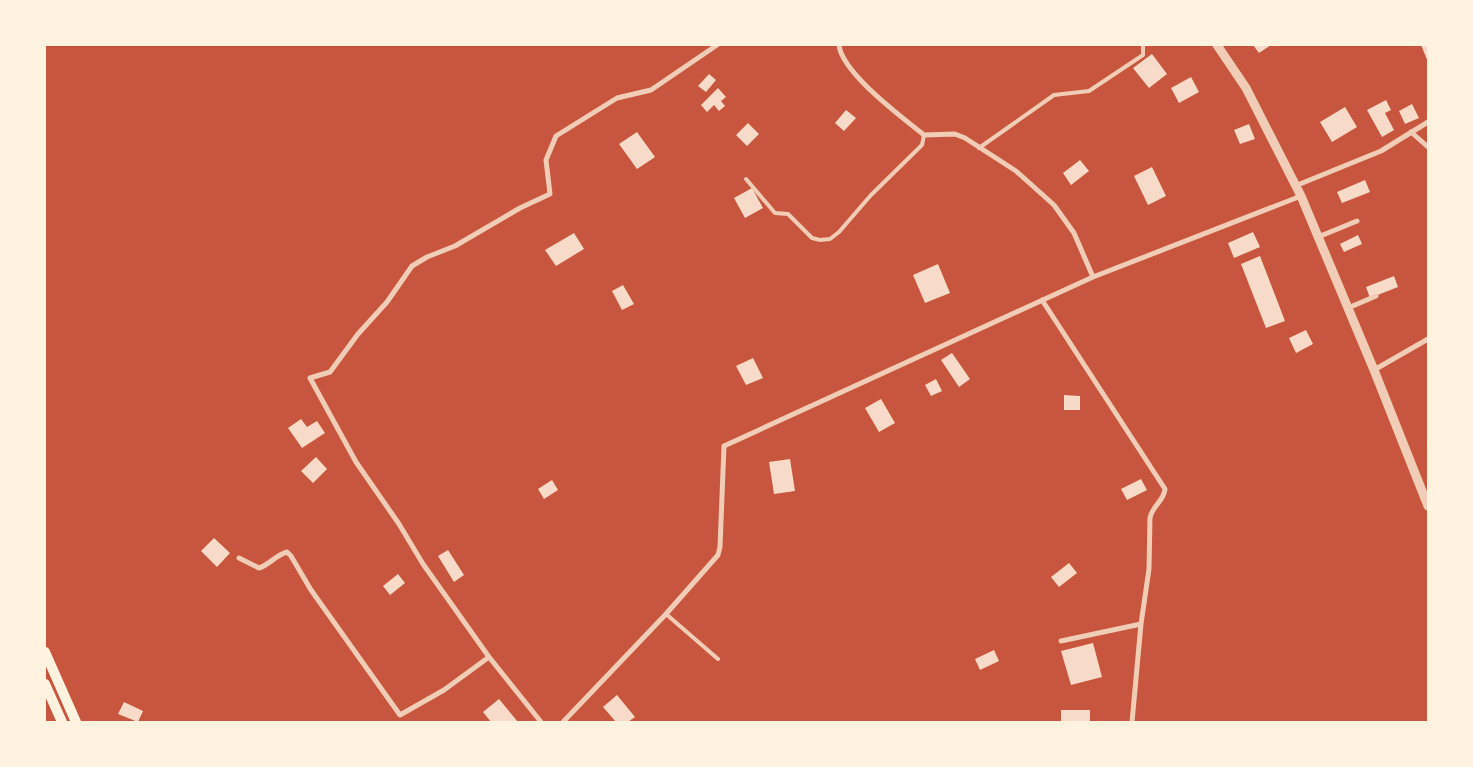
<svg xmlns="http://www.w3.org/2000/svg" width="1473" height="767" viewBox="0 0 1473 767" font-family="Mulish,sans-serif">
<style>
.building{fill:#f7dbc8}
.lines{fill:none;stroke-linecap:round;stroke-linejoin:round}
.service{stroke:#f1ccb7;stroke-width:4}
.minor{stroke:#f1ccb7;stroke-width:5}
.tertiary{stroke:#f1ccb7;stroke-width:9}
.secondary{stroke:#fff3e0;stroke-width:10}
</style>
<rect width="100%" height="100%" fill="#c8553d"/>
<path class="building" d="M1253 45H1271L1259 53Z
M1421 45H1428V62Z
M1152 54 1167 74 1149 88 1133 68Z
M709 74 716 80 706 92 698 86Z
M1191 77 1199 92 1179 103 1171 88Z
M718 88 726 97 721 101 725 106 719 111 714 105 707 112 701 105Z
M1386 100 1391 110 1385 113 1394 130 1382 137 1367 110Z
M1412 104 1419 118 1405 124 1399 111Z
M1345 107 1357 127 1332 142 1320 122Z
M846 110 856 118 844 131 835 123Z
M748 123 759 134 747 146 736 135Z
M1249 124 1255 139 1240 144 1234 130Z
M637 132 655 157 637 169 619 144Z
M1080 160 1089 171 1071 185 1063 173Z
M1152 167 1166 196 1148 205 1134 176Z
M1365 180 1370 192 1342 203 1337 192Z
M752 188 763 208 745 218 734 198Z
M1253 232 1260 247 1234 258 1228 243Z
M574 233 584 249 556 266 545 250Z
M1358 235 1362 244 1344 252 1340 244Z
M1260 256 1285 321 1266 328 1241 264Z
M938 264 950 293 925 303 913 275Z
M1394 276 1398 287 1370 298 1366 287Z
M623 285 634 304 622 310 612 291Z
M1306 330 1313 344 1296 353 1289 338Z
M952 353 970 379 959 387 941 360Z
M753 358 763 378 746 385 736 366Z
M936 379 942 391 931 396 925 385Z
M1064 395 1080 396V410H1064Z
M881 399 895 423 879 432 865 408Z
M301 419 307 427 317 421 325 433 302 448 288 428Z
M316 457 327 469 313 483 301 471Z
M790 459 795 491 774 494 769 462Z
M1141 479 1147 490 1127 500 1121 489Z
M552 480 558 490 544 499 538 489Z
M214 538 230 553 217 567 201 551Z
M448 550 464 575 454 582 438 556Z
M1069 563 1077 573 1059 587 1051 577Z
M398 574 405 583 390 595 383 586Z
M1093 643 1102 677 1071 685 1061 651Z
M994 650 999 661 980 670 975 659Z
M617 695 635 717 628 722H616L603 707Z
M499 699 518 722H491L483 712Z
M124 702 143 711 138 722 118 714Z
M1061 710H1090V722H1061Z"/>
<g class="lines">
<path class="service" d="M979 148 1054 95 1089 91 1143 55V45
M746 179 775 213 788 214 812 238 820 240 830 239 839 232 871 195 922 145 924 135
M666 614 718 659"/>
<path class="minor" d="M839 45C842 73 902 117 924 135L955 134 965 138 1016 171 1054 205 1074 233 1093 277
M1411 132 1428 147
M1295 186 1381 151 1428 122
M1318 237 1357 221
M1042 300 1165 489C1164 501 1152 506 1150 518L1149 569 1141 624 1132 722
M1348 308 1376 296
M1374 370 1428 339
M239 558 259 568C269 565 276 555 287 552L291 556 311 590 400 715 444 690 489 657
M1061 641 1141 624
M541 722 489 657 423 564 399 524 356 462 310 378 330 372 358 334 387 302 412 266 427 257 455 246 520 208 550 194 546 160 556 136 617 98 651 90 717 45
M563 722 666 614 718 555 720 547 724 446 1093 277 1301 196"/>
<path class="tertiary" d="M1217 45 1246 88 1301 196 1374 370 1428 506"/>
<path class="secondary" d="M45 652 76 722
M45 684 62 722"/>
</g>
<rect width="1473" height="767" fill="none" stroke="#fff3e0" stroke-width="92"/>
</svg>
